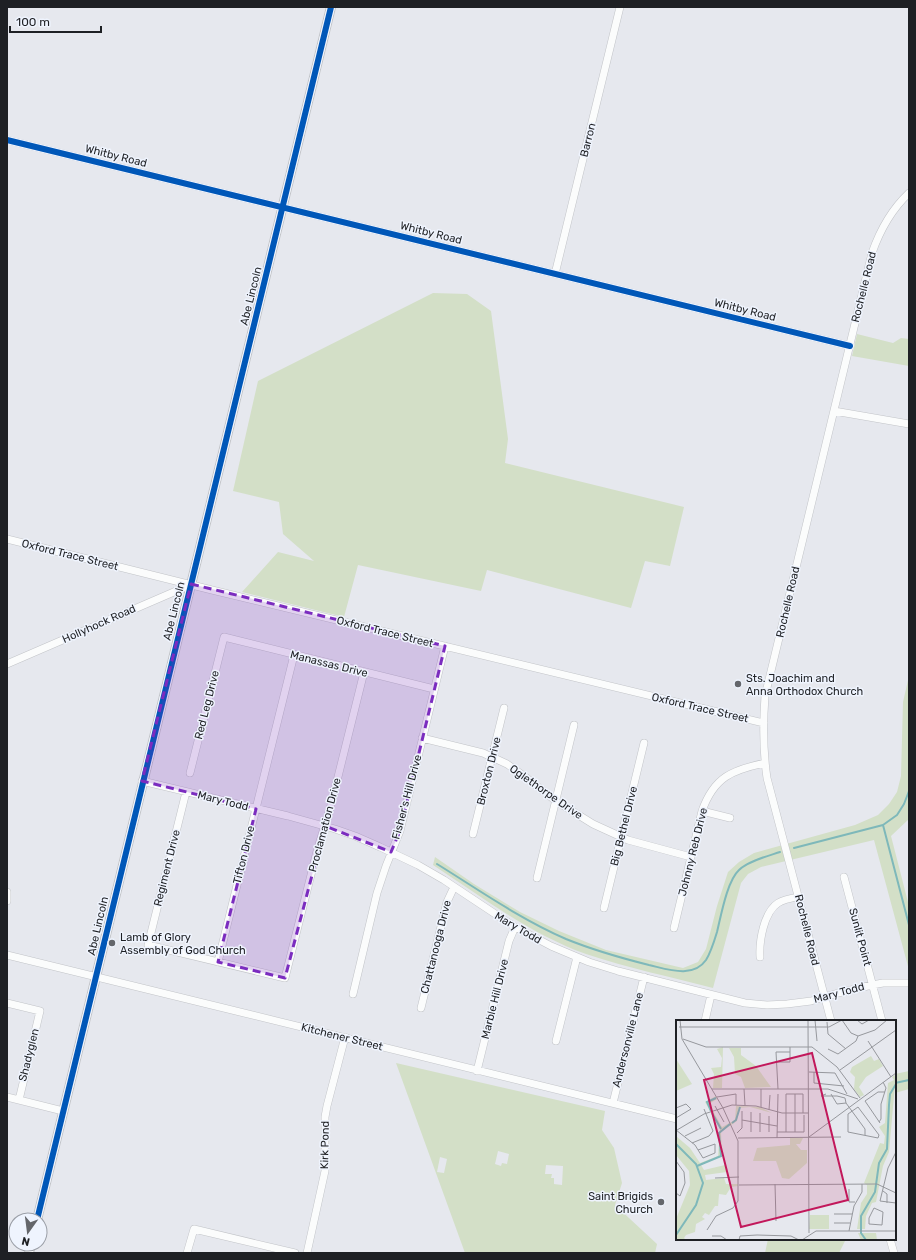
<svg xmlns="http://www.w3.org/2000/svg" width="916" height="1260" viewBox="0 0 916 1260" font-family="Rubik,sans-serif">
<style>
.green{fill:#d3dfc7;fill-rule:evenodd}
.lines{fill:none;stroke-linecap:round;stroke-linejoin:round}
.stream{stroke:#7eb8ba;stroke-width:2}
.minor-casing{stroke:#c2c4c8;stroke-width:8}
.tertiary-casing{stroke:#c2c4c8;stroke-width:10}
.minor{stroke:#fbfcfc;stroke-width:7}
.tertiary{stroke:#fbfcfc;stroke-width:8}
.cycleway-casing{stroke:#eff4fe;stroke-width:8}
.cycleway{stroke:#0057b8;stroke-width:6}
.marked{fill:#7b2cbf;fill-opacity:0.2;stroke:#7b2cbf;stroke-width:3;stroke-dasharray:8 5;stroke-linejoin:round}
.poi-dot{fill:#64666b;stroke:#eff4fe;stroke-width:1.5}
.labels{text-anchor:middle;dominant-baseline:central;stroke-width:3;stroke-linejoin:round;paint-order:stroke}
.street-label{font-size:11px;fill:#1e2024;stroke:#eff4fe}
.poi-label{font-size:11px;fill:#1e2024;stroke:#eff4fe;text-anchor:start}
.inset-river{fill:none;stroke:#7eb8ba;stroke-width:2}
.inset-road{fill:none;stroke:#96989d;stroke-width:1}
.view{fill:#c2185b;fill-opacity:0.15;stroke:#c2185b;stroke-width:2}
.inset-edge{fill:none;stroke:#1e2024;stroke-width:2}
</style>
<rect width="100%" height="100%" fill="#e6e8ee"/>
<path class="green" d="M433 293 467 294 491 311 508 439 505 463 684 507 670 566 645 561 631 608 487 570 481 591 358 565 344 617 242 592 278 552 314 561 283 534 279 502 233 491 258 381Z
M857 334 893 343 901 338 909 339V366L852 356Z
M909 676V819L891 836 909 906V970L874 840 761 867 748 874 741 883 713 988C671 977 628 968 586 954 530 934 482 897 433 865L435 857 474 884 520 912 559 931 606 950 683 968 698 962 706 949 717 906 728 872 739 862 754 853 855 825 878 815 889 804 897 792 901 776 903 702Z
M396 1063 605 1111 602 1130 614 1148 622 1183 615 1205 657 1244 655 1253H465ZM498 1151 509 1154 507 1164 502 1163 501 1166 495 1164ZM440 1157 447 1159 444 1173 437 1172ZM546 1165 563 1166 562 1185 554 1184V1178H551L552 1174H545Z
M909 1071V1089L895 1093V1074Z
M768 1239H846L839 1253H765Z"/>
<g class="lines">
<path class="stream" d="M883 825 909 925
M794 848 883 825 897 815 904 804 909 791V757
M437 864C479 890 520 919 566 939 593 950 621 958 649 965 667 969 693 979 706 960 711 952 714 942 717 932 721 916 727 881 739 870 748 861 768 856 780 852
M895 1083 909 1080"/>
<defs>
<path id="minor" d="M7 140 850 346
M555 274 620 7
M834 411 909 424
M7 539 212 590 764 723
M7 664 190 585
M422 738 483 753 507 764 524 776 556 801 593 824 628 840 691 857
M190 773 224 637 434 689
M142 781 288 816 335 829 355 836 380 847 418 865 444 880 515 927 551 946 589 962 618 971 745 1003 767 1005 787 1004 811 1001 838 993 872 985 883 983H909
M186 792 148 945 285 978 317 851 331 805 364 672
M702 811 730 818
M473 834 504 708
M844 877 882 1021
M537 878 574 725
M7 892V901
M604 908 644 743
M674 928 702 811C714 777 732 770 765 763
M7 955 677 1119
M760 957C759 941 764 912 778 903 784 899 792 898 799 897
M218 962 294 655
M353 994 377 893 386 866 400 831 445 646
M7 1003 40 1011 19 1100
M421 1008 447 902 454 887
M705 1021 711 995
M831 1021 767 778C763 751 763 723 765 696L872 253C880 230 891 210 909 193
M556 1041 577 957
M477 1071 509 941 515 927
M7 1097 63 1111
M613 1103 644 977
M890 1239 894 1253
M187 1253 194 1229 295 1253
M307 1253 325 1171V1117L327 1106 345 1037"/>
<path id="tertiary" d="M37 1220 331 7
M29 1253 31 1244"/>
</defs>
<use href="#minor" class="minor-casing"/>
<use href="#tertiary" class="tertiary-casing"/>
<use href="#minor" class="minor"/>
<use href="#tertiary" class="tertiary"/>
<defs>
<path id="cycleway" d="M7 140 850 346
M37 1220 331 7"/>
</defs>
<use href="#cycleway" class="cycleway-casing"/>
<use href="#cycleway" class="cycleway"/>
</g>
<path class="marked" d="M191 584 445 646 400 831 391 852 325 826 285 978 218 962 256 809 142 781Z"/>
<g class="poi-dot">
<circle cx="738" cy="684" r="4"/>
<circle cx="112" cy="943" r="4"/>
<circle cx="661" cy="1202" r="4"/>
</g>
<g class="labels">
<g class="street-label">
<text transform="translate(588 140) rotate(-76)">Barron</text>
<text transform="translate(116 156) rotate(14)">Whitby Road</text>
<text transform="translate(431 233) rotate(14)">Whitby Road</text>
<text transform="translate(864 287) rotate(-76)">Rochelle Road</text>
<text transform="translate(251 296) rotate(-76)">Abe Lincoln</text>
<text transform="translate(745 310) rotate(14)">Whitby Road</text>
<text transform="translate(70 555) rotate(14)">Oxford Trace Street</text>
<text transform="translate(788 602) rotate(-77)">Rochelle Road</text>
<text transform="translate(174 611) rotate(-76)">Abe Lincoln</text>
<text transform="translate(99 624) rotate(-24)">Hollyhock Road</text>
<text transform="translate(385 632) rotate(14)">Oxford Trace Street</text>
<text transform="translate(329 664) rotate(14)">Manassas Drive</text>
<text transform="translate(207 705) rotate(-76)">Red Leg Drive</text>
<text transform="translate(700 708) rotate(13)">Oxford Trace Street</text>
<text transform="translate(489 771) rotate(-76)">Broxton Drive</text>
<text transform="translate(546 792) rotate(35)">Oglethorpe Drive</text>
<text transform="translate(407 797) rotate(-75)">Fisher's Hill Drive</text>
<text transform="translate(223 801) rotate(14)">Mary Todd</text>
<text transform="translate(325 825) rotate(-75)">Proclamation Drive</text>
<text transform="translate(624 826) rotate(-76)">Big Bethel Drive</text>
<text transform="translate(693 852) rotate(-76)">Johnny Reb Drive</text>
<text transform="translate(244 855) rotate(-76)">Tifton Drive</text>
<text transform="translate(167 868) rotate(-76)">Regiment Drive</text>
<text transform="translate(98 926) rotate(-77)">Abe Lincoln</text>
<text transform="translate(518 928) rotate(30)">Mary Todd</text>
<text transform="translate(807 930) rotate(76)">Rochelle Road</text>
<text transform="translate(860 937) rotate(75)">Sunlit Point</text>
<text transform="translate(436 947) rotate(-76)">Chattanooga Drive</text>
<text transform="translate(839 993) rotate(-15)">Mary Todd</text>
<text transform="translate(495 999) rotate(-76)">Marble Hill Drive</text>
<text transform="translate(342 1037) rotate(14)">Kitchener Street</text>
<text transform="translate(628 1040) rotate(-76)">Andersonville Lane</text>
<text transform="translate(29 1055) rotate(-76)">Shadyglen</text>
<text transform="translate(325 1145) rotate(-89)">Kirk Pond</text>
</g>
<g class="poi-label">
<text x="746" y="678">Sts. Joachim and<tspan x="746" dy="13">Anna Orthodox Church</tspan></text>
<text x="120" y="937">Lamb of Glory<tspan x="120" dy="13">Assembly of God Church</tspan></text>
<text x="653" y="1196" text-anchor="end">Saint Brigids<tspan x="653" dy="13">Church</tspan></text>
</g>
</g>
<g transform="translate(676 1020)">
<rect width="220" height="220" fill="#e6e8ee"/>
<path d="M47 27 46 68H37L38 54 35 48 45 47 46 38 41 29ZM53 28H65V35L80 46 95 67 69 68 65 57 59 54 58 37ZM195 36 198 41 203 39 207 46 190 57 183 67 188 75 184 77 178 69 179 57 174 52 176 47ZM0 39 16 64 0 71ZM220 54 213 132 207 146 200 182 196 183 190 196 189 209H181L185 183 191 174V165L188 163 204 123 208 124 209 116 203 107 209 103 212 63 218 60 216 57ZM40 76 41 79 33 84 46 107 59 100 60 86 84 87 96 93 74 87 63 88 61 101 45 112 46 136 25 145 28 150 49 145 51 152 29 155 30 160 48 158 50 164H62V166L55 167 50 175 43 174 42 186H39L33 195 29 193 26 197 29 199 20 204 19 212 10 215 8 218 10 220H0V199L14 165 13 151 0 135V116L14 128 24 143 42 136 44 108 29 82ZM114 118H127L124 124H120L125 130H131V143L113 159 106 158 100 141H77L81 128 114 125ZM134 195H153V209H133ZM182 213H200L201 220H185Z" fill="#d3dfc7"/>
<path class="inset-river" d="M35 91 31 82 40 78M36 93 45 109M56 103 60 100 64 87M0 124 20 144 27 163 20 185 0 215M21 146 45 136 43 113 54 104M190 220 185 213V196L199 172 203 143 211 129 213 85 214 74 220 64"/>
<path class="inset-road" d="M4 0 6 19 47 88 62 121V181L57 188 40 196 31 210M132 0 133 213M139 0 141 21M166 0 175 13 182 16 199 10 211 0M181 0 186 4 193 0M151 2 152 14 170 29M3 7H153L166 0M7 19 30 27H136L161 47 184 78M192 21 215 57M152 29 162 34 180 21 182 16M100 42H114V27M164 50 220 10M133 52 159 53 171 74M138 52V63L168 66M36 69H152L182 79M68 69 69 85M102 69 100 32H114M119 74V112M150 74 145 76H161L169 78 170 83M155 74 161 84 170 83M41 77 60 74V85M170 83 189 109V115M39 86 48 102M85 87V69M182 87 203 115 202 118 172 112V94ZM0 88 10 84 15 89 0 98M93 90 94 75M75 92V112M84 93V112M93 96V112M66 100 101 106M203 102 205 99V84L210 68 207 62M204 103 189 81 202 72H209M0 110 19 125 27 138 39 133V124L22 130M1 110 28 94 56 85 80 86 106 93H133M101 112H128V95M110 112V74H127V93M61 113 66 108V91M9 116 25 108M133 117 220 53M62 118 165 117M101 118 102 74M16 123 33 116 37 111 28 89M220 132 212 148 204 181 220 183M0 141 8 152 9 163 4 176 0 173M39 158 63 157M99 164 100 201M63 165 201 164 220 173M173 169V182H179M207 171 211 174V183M198 188 207 192 206 205 193 204V198ZM158 194H176M158 203H174M173 211 178 186 186 172V164M36 216H45L51 220M63 220 64 216 81 215 115 216 123 220M126 220 140 211H220"/>
<path class="view" d="M136 33 172 180 65 207 28 60Z"/>
<rect width="220" height="220" class="inset-edge"/>
</g>
<rect width="916" height="1260" fill="none" stroke="#1e2024" stroke-width="16"/>
<g transform="translate(28 1232) rotate(194)"><circle r="19" fill="#eff4fe" stroke="#9b9fa7"/>
<path d="M0-3L7 15L0 10L-7 15Z" fill="#64666b"/>
<text y="-6" font-size="11" font-weight="bold" text-anchor="middle" fill="#1e2024">N</text>
</g>
<path d="M10 26v6h91v-6" fill="none" stroke="#1e2024" stroke-width="2"/>
<text x="16" y="26" font-size="12" fill="#1e2024" stroke="#eff4fe" stroke-width="3" paint-order="stroke">100 m</text>
</svg>
